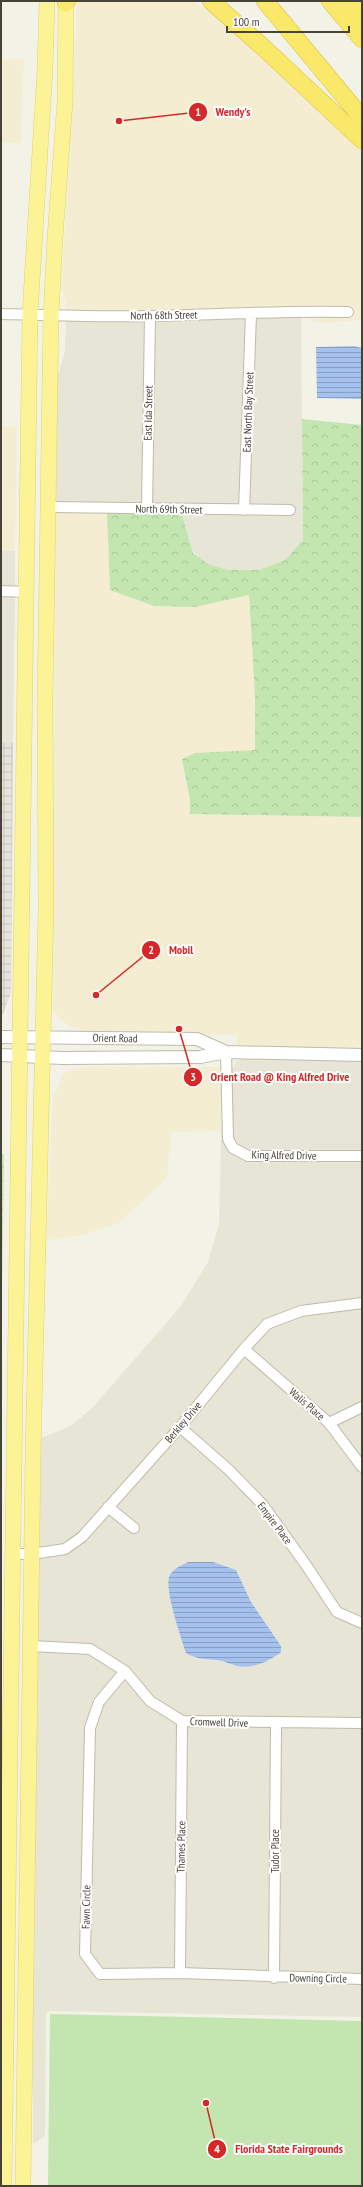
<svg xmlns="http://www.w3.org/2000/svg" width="363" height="2187" viewBox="0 0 363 2187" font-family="'PT Sans Narrow',sans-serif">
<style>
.residential{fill:#e7e5d5;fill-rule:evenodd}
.commercial{fill:#f4edd2}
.industrial{fill:url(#industrial-grid)}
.green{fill:#c3e6b1}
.forest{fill:url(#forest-crowns)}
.wetland{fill:url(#wetland-marsh)}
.water{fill:url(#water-rules)}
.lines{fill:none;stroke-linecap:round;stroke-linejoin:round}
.minor-casing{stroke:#bebbaa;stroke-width:12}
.tertiary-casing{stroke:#bebbaa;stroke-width:14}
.primary-casing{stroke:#e1d567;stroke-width:16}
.motorway-casing{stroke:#d9bf3b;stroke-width:18}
.minor{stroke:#fff;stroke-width:10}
.tertiary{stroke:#fff;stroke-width:12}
.primary{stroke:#fcf397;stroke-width:15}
.motorway{stroke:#fae86b;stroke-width:17}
.labels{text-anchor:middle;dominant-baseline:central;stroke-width:4;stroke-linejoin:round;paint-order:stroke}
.street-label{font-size:11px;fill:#464336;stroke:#fff}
.leader{fill:none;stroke:#d62828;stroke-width:1.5}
.callout-dot{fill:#d62828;stroke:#fff;stroke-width:1.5}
.mark-label{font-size:12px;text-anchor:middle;font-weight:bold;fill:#fff}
.callout-label{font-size:12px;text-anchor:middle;font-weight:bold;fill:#d62828;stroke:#fff;stroke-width:4;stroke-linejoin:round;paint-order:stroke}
</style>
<defs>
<pattern id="industrial-grid" width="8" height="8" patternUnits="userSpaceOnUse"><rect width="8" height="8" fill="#e5e3dc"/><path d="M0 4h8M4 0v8" fill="none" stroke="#c6c4bd"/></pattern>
<pattern id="forest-crowns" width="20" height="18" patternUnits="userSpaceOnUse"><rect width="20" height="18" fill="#c3e6b1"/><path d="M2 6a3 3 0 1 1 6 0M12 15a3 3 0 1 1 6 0" fill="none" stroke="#a9c699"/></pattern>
<pattern id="wetland-marsh" width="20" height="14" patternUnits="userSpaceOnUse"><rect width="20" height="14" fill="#c3e6b1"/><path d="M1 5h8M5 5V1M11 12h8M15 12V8" fill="none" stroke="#a9c699"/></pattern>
<pattern id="water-rules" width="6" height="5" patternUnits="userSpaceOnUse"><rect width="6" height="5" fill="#a5c1ee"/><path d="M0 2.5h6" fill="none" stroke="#889ec2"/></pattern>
</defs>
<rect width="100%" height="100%" fill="#f3f2e7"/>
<path class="residential" d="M301 317 303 540 285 560 259 570H229L210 565 193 552 182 514H295L294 506H249L256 318Z
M246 318 240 506 152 505 154 320Z
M66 319 145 320 143 505 55 503 57 378 65 351Z
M1 551H15V587H1Z
M1 595H15L13 743H1Z
M243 1059H362V1152H250L236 1145 232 1138V1069L236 1062Z
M222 1101 223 1139 229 1150 362 1160V1299L300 1306 240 1346 177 1424 78 1534 63 1545 38 1549 41 1438 71 1426 93 1407 181 1306 208 1262 219 1225Z
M362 1307V1402L330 1418 250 1349 270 1327 302 1315Z
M245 1355 325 1425 362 1475V1619L340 1608 310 1563 187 1426Z
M362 1412V1460L336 1424Z
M181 1433 225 1473 259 1508 302 1567 333 1614 362 1628V1719L184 1717 153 1698 131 1670 92 1645 36 1642 37 1558 66 1554ZM236 1570 251 1602 281 1646V1652L271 1659 256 1665 239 1666 220 1661 192 1657 186 1653 169 1592Z
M36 1651 88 1653 118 1672 95 1699 80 1954 96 1976 362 1983V2017L49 2011 46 2014 45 2136 33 2144V2093L31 2074Z
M125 1679 147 1705 177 1723 175 1969H102L90 1953 95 1729 104 1704Z
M187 1725 271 1728 269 1973 185 1969Z
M280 1728H362V1975L278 1974Z"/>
<path class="commercial" d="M77 1H194L247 38 347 132 362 151V320L322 323 301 317H264L297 315 353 316V308L301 306 251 310 150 312 66 311V304L61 288 72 106Z
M1 59H24L21 143 1 142Z
M17 426 15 551H1V427Z
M55 511 107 513 110 590 195 607 249 595 255 696V750L195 753 182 759 190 800V814L362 817V1051L237 1048V1035L86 1031 72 1027 58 1018 51 1004Z
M83 1067H222L221 1131 171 1132 167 1178 119 1223 78 1236 46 1240 53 1096 64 1073Z"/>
<path class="industrial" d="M1 743H13L11 993 1 1019Z"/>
<path class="green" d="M50 2014 362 2021V2186H48Z"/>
<path class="forest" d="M302 419 362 425V817L190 814V800L182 759 195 753 255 750V696L249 595 195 607 154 606 110 590 107 513 182 514 193 553 210 565 229 570H259L285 560 303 540Z"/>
<path class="wetland" d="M1 1154H4L1 1369Z"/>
<path class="water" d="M354 346 362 348V399L317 398 316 347Z
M188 1562H213L236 1570 251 1602 281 1646V1652C270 1661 253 1669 237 1666 230 1664 224 1661 216 1660 205 1659 195 1659 186 1653 181 1637 165 1592 169 1577 172 1569 182 1565 188 1562Z"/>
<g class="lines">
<defs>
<path id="minor" d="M1 314C51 315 101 317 150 316 217 315 282 310 348 312
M48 507 290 510
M147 509 150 316
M244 510 251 314
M1 591 27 592
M226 1052 228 1139 233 1148 248 1156H362
M244 1349 329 1423 362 1467
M329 1423 362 1407
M180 1427 229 1470 263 1505 306 1565 337 1612 362 1623
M108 1507 134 1528
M12 1554H32L65 1549 82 1537 180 1427 244 1349 267 1324 301 1311 362 1303
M31 1646 90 1649 125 1671 150 1701 182 1721 362 1723
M125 1671 99 1702 90 1728 85 1954 100 1974 180 1973 362 1979
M180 1973 182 1721
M274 1978 276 1724"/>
<path id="tertiary" d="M1 1037 197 1039 226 1052
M1 1055 62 1058 200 1057 226 1052 362 1055"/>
<path id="primary" d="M4 2186 30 314 45 69 47 1
M23 2186 33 1454 46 909 45 702 51 315 55 238 65 101 66 1"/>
<path id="motorway" d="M211 1 264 48 362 140
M265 1 362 118
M330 1 362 39
M350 1 362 18
M66 3 67 1"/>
</defs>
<use href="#minor" class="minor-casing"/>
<use href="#tertiary" class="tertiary-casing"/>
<use href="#primary" class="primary-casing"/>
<use href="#motorway" class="motorway-casing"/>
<use href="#minor" class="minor"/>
<use href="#tertiary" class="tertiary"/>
<use href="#primary" class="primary"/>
<use href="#motorway" class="motorway"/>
</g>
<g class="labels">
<g class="street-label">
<text transform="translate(164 315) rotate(-1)">North 68th Street</text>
<text transform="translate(248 412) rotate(-88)">East North Bay Street</text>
<text transform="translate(148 413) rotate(-89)">East Ida Street</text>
<text transform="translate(169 509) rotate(1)">North 69th Street</text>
<text transform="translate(115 1038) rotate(1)">Orient Road</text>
<text transform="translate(284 1155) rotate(1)">King Alfred Drive</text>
<text transform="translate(307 1404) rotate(41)">Walis Place</text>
<text transform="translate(183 1422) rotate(-50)">Berkley Drive</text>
<text transform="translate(275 1523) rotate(53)">Empire Place</text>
<text transform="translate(219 1722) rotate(2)">Cromwell Drive</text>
<text transform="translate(181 1847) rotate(-89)">Thames Place</text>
<text transform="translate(275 1851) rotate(-90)">Tudor Place</text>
<text transform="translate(86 1907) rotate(-89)">Fawn Circle</text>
<text transform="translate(318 1978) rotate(1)">Downing Circle</text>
</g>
</g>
<path class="leader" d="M119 121L198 112M96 995L151 950M179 1029L193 1077M206 2103L217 2149"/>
<g class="callout-dot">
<circle cx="119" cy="121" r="4"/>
<circle cx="96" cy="995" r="4"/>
<circle cx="179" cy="1029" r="4"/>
<circle cx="206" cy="2103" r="4"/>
<circle cx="198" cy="112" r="10"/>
<circle cx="151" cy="950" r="10"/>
<circle cx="193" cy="1077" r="10"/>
<circle cx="217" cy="2149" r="10"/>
</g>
<g class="mark-label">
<text x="198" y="116">1</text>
<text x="151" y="954">2</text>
<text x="193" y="1081">3</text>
<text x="217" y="2153">4</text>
</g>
<g class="callout-label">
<text x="233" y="116">Wendy's</text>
<text x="181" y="954">Mobil</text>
<text x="280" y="1081">Orient Road @ King Alfred Drive</text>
<text x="289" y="2153">Florida State Fairgrounds</text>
</g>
<rect width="363" height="2187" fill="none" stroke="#464336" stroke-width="4"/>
<path d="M227 26v6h122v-6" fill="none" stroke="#464336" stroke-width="2"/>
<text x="233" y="26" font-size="12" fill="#464336" stroke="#ffffff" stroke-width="3" paint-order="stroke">100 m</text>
</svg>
